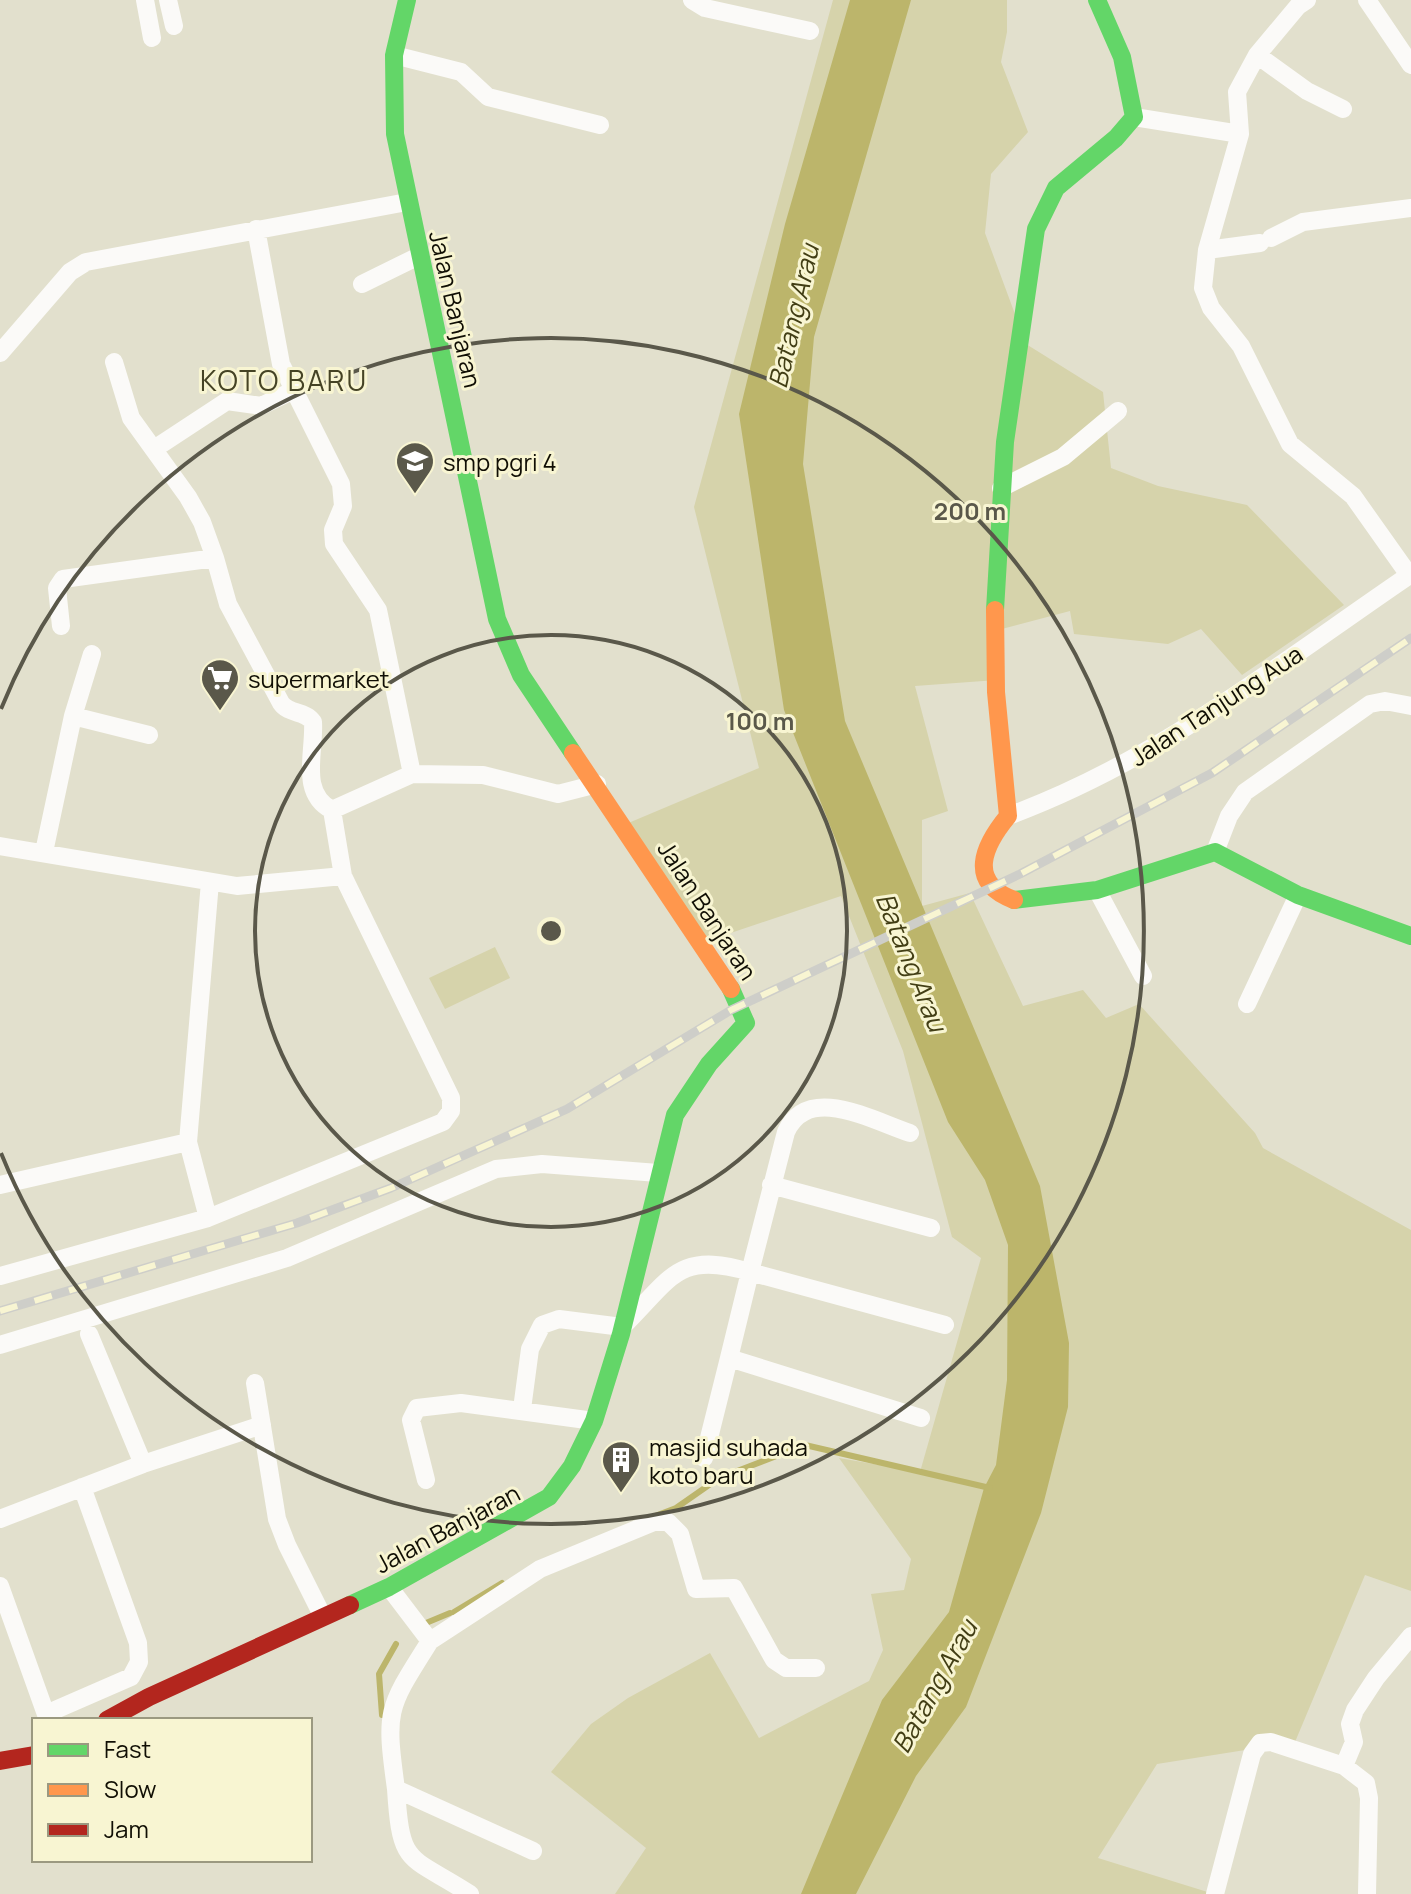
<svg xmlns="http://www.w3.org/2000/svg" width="1411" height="1894" viewBox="0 0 1411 1894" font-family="Manrope,sans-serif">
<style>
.green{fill:#d6d3ab}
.water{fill:#bcb56b}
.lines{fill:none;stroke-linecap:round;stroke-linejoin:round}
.stream{stroke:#bcb56b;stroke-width:6}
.street{stroke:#fbfaf8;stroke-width:18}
.fast{stroke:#63d668;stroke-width:18}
.slow{stroke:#ff974d;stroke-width:18}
.jam{stroke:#b3261e;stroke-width:18}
.rail-casing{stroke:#cecec9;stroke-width:9}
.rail{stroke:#f8f5d2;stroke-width:6;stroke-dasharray:18;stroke-linecap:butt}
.ring{fill:none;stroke:#5a584a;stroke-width:4}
.labels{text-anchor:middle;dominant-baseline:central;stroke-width:6;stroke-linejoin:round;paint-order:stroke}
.street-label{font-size:24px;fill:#100e04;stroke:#f8f5d2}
.poi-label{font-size:24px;fill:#100e04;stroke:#f8f5d2;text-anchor:start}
.water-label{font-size:26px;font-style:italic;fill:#423e15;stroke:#f8f5d2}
.quarter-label{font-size:28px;letter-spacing:2px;fill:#454325;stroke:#f8f5d2}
.centre{fill:#5a584a;stroke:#f8f5d2;stroke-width:4}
.ring-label{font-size:24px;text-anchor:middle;font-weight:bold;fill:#5a584a;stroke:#f8f5d2;stroke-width:6;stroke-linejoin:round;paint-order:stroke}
</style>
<rect width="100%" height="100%" fill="#e2e0cd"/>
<path class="green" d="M833 0H1007V32L1001 62 1028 132 991 174 985 233 1026 344 1103 392 1111 468 1158 486 1247 505 1344 605 1242 675 1201 629 1168 644 1074 634 1070 611 998 630 997 680 915 686 948 811 922 820V906L970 893 1023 1006 1083 990 1106 1018 1139 1004 1255 1133 1263 1148 1411 1230V1591L1365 1575 1295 1742 1157 1764 1098 1858 1214 1894H615L646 1848 551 1772 591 1724 628 1698 710 1653 759 1738 869 1681 883 1650 871 1594 904 1590 911 1559 839 1458 920 1472 981 1258 952 1237 903 1051 841 896 704 942 626 824 759 768 694 507Z
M495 947 510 978 445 1009 429 978Z"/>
<path class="water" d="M850 0H911L814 337 803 464 845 721 1040 1186 1069 1343 1068 1407 1041 1513 966 1707 916 1776 856 1894H801L882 1700 949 1612 984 1488 996 1465 1007 1380 1008 1245 985 1180 948 1122 784 710 739 414 785 224Z"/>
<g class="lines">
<path class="stream" d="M655 1516 676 1508 719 1478 805 1445 990 1488
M454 1612 502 1583
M426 1623 450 1613
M382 1715 379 1674 396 1644"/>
<path class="street" d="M145 0 152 38
M168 0 174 26
M692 0 705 8 810 31
M1307 0 1298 6 1257 55 1237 92 1240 134 1207 250 1203 288 1211 308 1241 346 1290 444 1353 496 1409 575
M1367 0 1411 65
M394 55 461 72 488 97 600 125
M1257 55 1307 91 1343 109
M1134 117 1240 134
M256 229 281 364 341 484 343 506 333 530 334 544 378 610 412 774
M1271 238 1303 222 1411 208
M1207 250 1260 243
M362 284 419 256
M0 353 70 272 86 262 407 202
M114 362 131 418 188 497 202 522 215 558
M154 449 227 401 261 406 294 390
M1001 488 1063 457 1118 411
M61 626 57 588 63 579 215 558 228 604 281 703C289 715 305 710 313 722 315 752 299 793 332 810
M73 716 149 735
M1008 816C1158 761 1280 663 1411 574
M0 846 237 886 343 876
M44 852 73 716 92 654
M1215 852 1229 816 1245 792 1370 704 1385 701 1411 706
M1097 890 1143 976
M1247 1004 1298 895
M910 1133C873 1121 808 1083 786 1132L750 1272 945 1325
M0 1185 188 1142
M771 1185 931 1228
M208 1218 188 1142 210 882
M0 1276 208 1218 443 1122 451 1111V1098L343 876 332 810 412 774 483 775 558 794 597 784
M89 1334 143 1464
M0 1345 287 1258 496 1169 542 1164 658 1173
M255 1383 277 1519 287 1545 323 1617
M522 1409 530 1349 542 1325 559 1319 622 1327C671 1279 677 1250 750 1272L729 1358 921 1418
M704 1458 729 1358
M426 1480 411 1420 417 1408 461 1403 594 1421
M0 1519 143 1464 262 1425
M0 1586 48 1720
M389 1587 430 1641C387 1709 385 1709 396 1789L533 1851
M430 1641 540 1569 654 1522H668L680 1534 696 1589 734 1588 774 1660 786 1668H816
M46 1714 131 1677 139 1662 138 1643 82 1487
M1344 1766 1354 1742 1350 1724 1355 1710 1376 1678 1411 1636
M396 1789C401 1868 408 1854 470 1894
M1215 1894 1252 1754 1260 1743 1271 1742 1344 1766 1366 1783 1369 1798 1367 1894"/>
<path class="fast" d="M407 0 394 55 395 134 497 619 521 675 573 753
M995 610 1005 442 1036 229 1056 188 1116 138 1134 117 1122 57 1097 0
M1014 900 1097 890 1215 852 1298 895 1411 936
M350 1605 389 1587 549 1497 572 1466 594 1421 621 1334 675 1115 709 1064 746 1023 731 989"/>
<path class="slow" d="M995 610 996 692 1008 816C984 845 966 882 1014 900
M573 753 731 989"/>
<path class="jam" d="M107 1720 149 1697 350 1605
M0 1761 34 1755"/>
<defs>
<path id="rail" d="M0 1311 297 1223 391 1188 567 1109 731 1010 1020 874 1212 773 1411 638"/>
</defs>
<use href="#rail" class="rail-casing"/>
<use href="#rail" class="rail"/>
</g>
<g class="ring">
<circle cx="551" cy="931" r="296"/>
<path d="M1 709A593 593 0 1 1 1 1153"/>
</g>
<defs>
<symbol id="school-pin" viewBox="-11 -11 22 30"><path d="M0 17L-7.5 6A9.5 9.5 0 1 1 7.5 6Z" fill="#5a584a" stroke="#f8f5d2"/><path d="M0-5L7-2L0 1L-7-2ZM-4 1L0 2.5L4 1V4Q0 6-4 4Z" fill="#fff"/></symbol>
<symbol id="supermarket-pin" viewBox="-11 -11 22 30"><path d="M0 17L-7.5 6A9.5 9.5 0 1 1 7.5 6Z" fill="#5a584a" stroke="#f8f5d2"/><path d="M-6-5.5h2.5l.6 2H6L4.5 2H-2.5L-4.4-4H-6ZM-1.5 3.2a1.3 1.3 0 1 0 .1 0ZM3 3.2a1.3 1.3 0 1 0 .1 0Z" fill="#fff"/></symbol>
<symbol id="building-pin" viewBox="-11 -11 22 30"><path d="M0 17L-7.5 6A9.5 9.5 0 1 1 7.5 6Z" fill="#5a584a" stroke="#f8f5d2"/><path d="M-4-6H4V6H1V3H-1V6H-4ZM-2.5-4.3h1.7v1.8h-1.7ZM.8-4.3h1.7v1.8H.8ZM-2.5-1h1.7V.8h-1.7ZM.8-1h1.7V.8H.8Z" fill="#fff"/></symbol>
</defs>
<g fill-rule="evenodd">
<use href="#school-pin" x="393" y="439" width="44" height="60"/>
<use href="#supermarket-pin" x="198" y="656" width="44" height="60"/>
<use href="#building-pin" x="599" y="1438" width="44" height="60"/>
</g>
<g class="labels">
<g class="street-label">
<text transform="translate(456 309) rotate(77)">Jalan Banjaran</text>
<text transform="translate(1216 705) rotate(-33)">Jalan Tanjung Aua</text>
<text transform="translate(708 910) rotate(57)">Jalan Banjaran</text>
<text transform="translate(447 1528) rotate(-28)">Jalan Banjaran</text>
</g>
<g class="poi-label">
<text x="443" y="461">smp pgri 4</text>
<text x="248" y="678">supermarket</text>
<text x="649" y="1446">masjid suhada<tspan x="649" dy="28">koto baru</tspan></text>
</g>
<g class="water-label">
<text transform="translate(793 316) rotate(-77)">Batang Arau</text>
<text transform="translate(912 962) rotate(68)">Batang Arau</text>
<text transform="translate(934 1686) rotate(-61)">Batang Arau</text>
</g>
<g class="quarter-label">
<text x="284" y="380">KOTO BARU</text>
</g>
</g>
<circle cx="551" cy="931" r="12" class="centre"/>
<g class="ring-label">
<text x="970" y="520">200 m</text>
<text x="760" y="730">100 m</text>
</g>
<rect x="32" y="1718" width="280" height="144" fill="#f8f5d2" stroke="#9b9980" stroke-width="2"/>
<rect x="48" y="1744" width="40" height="12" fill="#63d668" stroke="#9b9980" stroke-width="2"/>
<text x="104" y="1758" font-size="24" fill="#100e04">Fast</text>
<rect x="48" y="1784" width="40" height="12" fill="#ff974d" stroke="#9b9980" stroke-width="2"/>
<text x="104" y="1798" font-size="24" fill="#100e04">Slow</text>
<rect x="48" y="1824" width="40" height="12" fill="#b3261e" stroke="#9b9980" stroke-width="2"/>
<text x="104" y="1838" font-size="24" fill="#100e04">Jam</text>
</svg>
